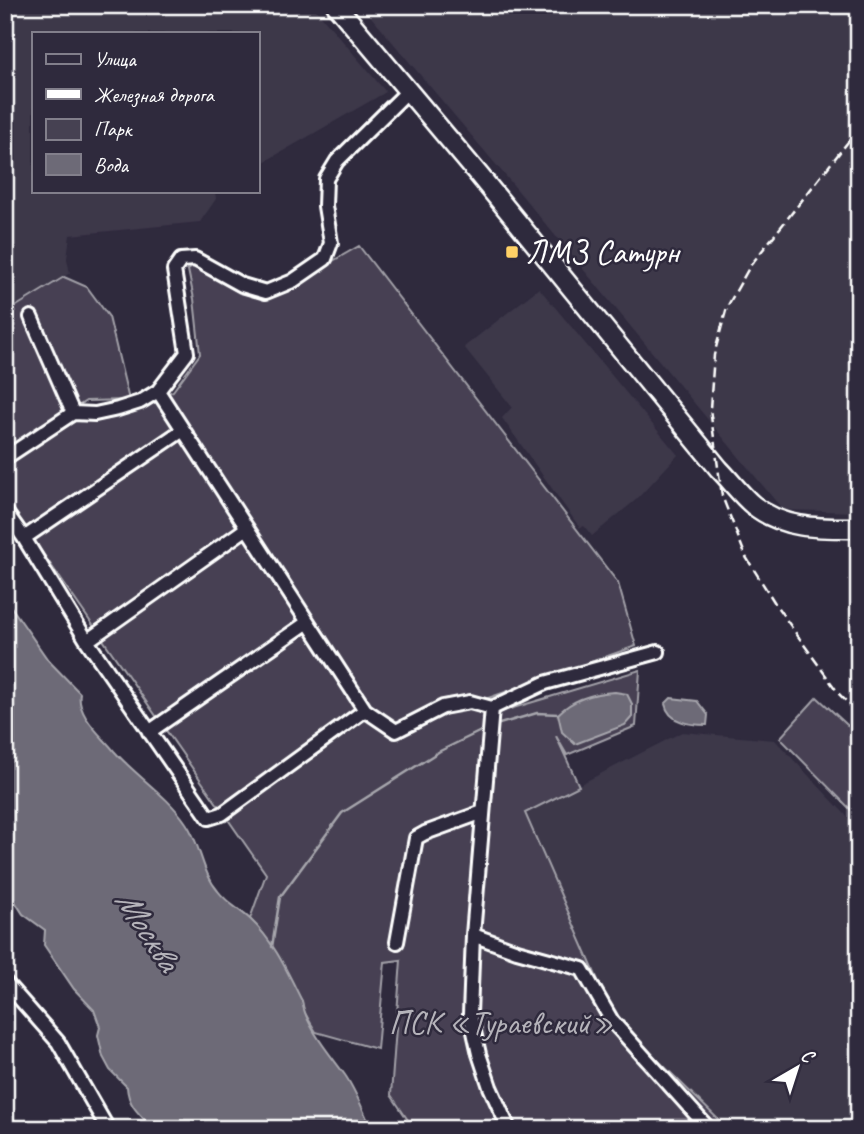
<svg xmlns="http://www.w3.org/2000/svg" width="864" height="1134" viewBox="0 0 864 1134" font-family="Caveat,sans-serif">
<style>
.built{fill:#3c3749}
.green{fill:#464152;stroke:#a2a0a8;stroke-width:2}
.water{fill:#6d6a77;stroke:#a7a6ad;stroke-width:2}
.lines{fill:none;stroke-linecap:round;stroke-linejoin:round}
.stream{stroke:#a7a6ad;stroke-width:2.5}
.street-casing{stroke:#fff;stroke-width:18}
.secondary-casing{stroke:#fff;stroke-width:23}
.street{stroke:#2f2a3d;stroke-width:12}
.secondary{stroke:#2f2a3d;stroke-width:18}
.rail{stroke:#fff;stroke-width:2.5;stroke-dasharray:10 5;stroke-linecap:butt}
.poi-dot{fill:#ffd166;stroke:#2f2a3d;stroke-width:2.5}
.labels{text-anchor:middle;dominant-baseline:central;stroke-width:5;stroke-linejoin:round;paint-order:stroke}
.poi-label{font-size:33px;fill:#fff;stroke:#2f2a3d;text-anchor:start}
.park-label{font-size:33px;fill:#b5b3ba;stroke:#2f2a3d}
.water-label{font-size:35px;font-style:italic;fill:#b6b4bb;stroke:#2f2a3d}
</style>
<rect width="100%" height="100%" fill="#2f2a3d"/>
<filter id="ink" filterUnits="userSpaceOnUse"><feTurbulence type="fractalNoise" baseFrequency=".0143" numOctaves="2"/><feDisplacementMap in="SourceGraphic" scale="14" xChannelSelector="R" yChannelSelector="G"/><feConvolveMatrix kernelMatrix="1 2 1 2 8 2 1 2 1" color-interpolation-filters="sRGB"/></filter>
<g filter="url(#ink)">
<path class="built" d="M5 5H312L386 92 257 166V33H33V191H215L216 199 200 222 70 235 67 259 70 273 5 313Z
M361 5H859V512L783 510 509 180Z
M539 288 678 455 637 499 592 536 584 526 580 528 502 418 512 407 464 347Z
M682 732 775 740 859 829V1129H728L614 1017 524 813Z"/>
<path class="green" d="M359 246 618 583 636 646 488 698 483 717 640 670 636 726 567 755 556 736 579 786 525 813 614 1017 728 1129H414L391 1095 401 960 385 962 377 1049 316 1032 303 1010 302 1001 257 927 250 919 266 874 5 499V462L84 416 131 411 173 391 200 354 194 299 188 270 196 265 235 290 272 296Z
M64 277 87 287 109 317 129 400 86 401 5 453V313Z
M817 697 859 736V818L780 738Z"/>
<path class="water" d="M5 598 48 660 80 693C76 715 101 735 114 751 136 776 167 795 186 823 201 844 201 871 218 891 227 903 239 909 250 919 274 941 288 973 302 1001 306 1027 330 1054 345 1075 356 1091 363 1111 372 1129H151V1126C139 1114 128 1105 127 1087L110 1070 103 1057 98 1035 100 1027 94 1010 74 989 44 945 45 930 23 914 5 886Z
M615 692 627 694 632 704V717L625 725 575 744 562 732 558 714C573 699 595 693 615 692Z
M671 698 697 701 708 715 707 725C691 725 669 723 665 704Z"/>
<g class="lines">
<path class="stream" d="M496 725 537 713 558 714
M272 947 280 897 342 813 440 751 487 728"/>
<defs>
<path id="street" d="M31 317 73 413
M5 458 73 413 95 414 118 409 140 402 158 391 187 353 174 270 181 260 195 259 242 285 266 292 293 281 325 259 331 243 325 206 326 179 337 161 409 90
M5 511 24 538 87 641 209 818 222 814 365 710 158 391
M24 538 183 430
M87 641 247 528
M492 708 473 935 470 1014 479 1054 490 1087 509 1129
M365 710 396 731 443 707 470 702 492 708 545 683 658 652
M149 732 308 622
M473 935 517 951 582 969 612 1021 709 1129
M397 942 416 838 425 833 483 812
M5 982 58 1042 108 1129"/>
<path id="secondary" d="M336 5 479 175 719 469C730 480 741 495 753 505 784 530 822 528 859 528"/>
</defs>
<use href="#street" class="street-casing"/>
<use href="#secondary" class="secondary-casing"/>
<use href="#street" class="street"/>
<use href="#secondary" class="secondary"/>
<path class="rail" d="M859 128 750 266 727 307 714 355 710 409 722 496 746 557 778 608 839 694 859 714"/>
</g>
</g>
<rect class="poi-dot" x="505" y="245" width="14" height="14" rx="3.5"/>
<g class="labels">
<g class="poi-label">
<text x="526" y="252">ЛМЗ Сатурн</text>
</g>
<g class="park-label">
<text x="501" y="1023">ПСК «Тураевский»</text>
</g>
<g class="water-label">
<text transform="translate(148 930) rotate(57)">Москва</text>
</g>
</g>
<rect width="864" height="1134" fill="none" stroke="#2f2a3d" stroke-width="28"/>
<rect x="14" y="14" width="836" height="1106" fill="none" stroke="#fff" stroke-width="2.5" filter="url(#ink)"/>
<rect x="32" y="32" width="228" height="161" fill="#2f2a3d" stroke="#827f8b" stroke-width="2"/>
<rect x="46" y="54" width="35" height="10" fill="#2f2a3d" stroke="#827f8b" stroke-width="2"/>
<text x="94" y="66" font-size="21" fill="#ffffff">Улица</text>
<rect x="46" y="89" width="35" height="10" fill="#ffffff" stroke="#827f8b" stroke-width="2"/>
<text x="94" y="102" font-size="21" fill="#ffffff">Железная дорога</text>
<rect x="46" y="119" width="35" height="21" fill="#464152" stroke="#827f8b" stroke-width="2"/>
<text x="94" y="136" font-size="21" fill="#ffffff">Парк</text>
<rect x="46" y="154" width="35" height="21" fill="#6d6a77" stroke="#827f8b" stroke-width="2"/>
<text x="94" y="172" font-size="21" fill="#ffffff">Вода</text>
<g transform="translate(797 1068) rotate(39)" stroke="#2f2a3d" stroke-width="5" paint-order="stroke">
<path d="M0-5L12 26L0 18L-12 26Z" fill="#ffffff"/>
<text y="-10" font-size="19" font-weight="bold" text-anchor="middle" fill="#ffffff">С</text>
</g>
</svg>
